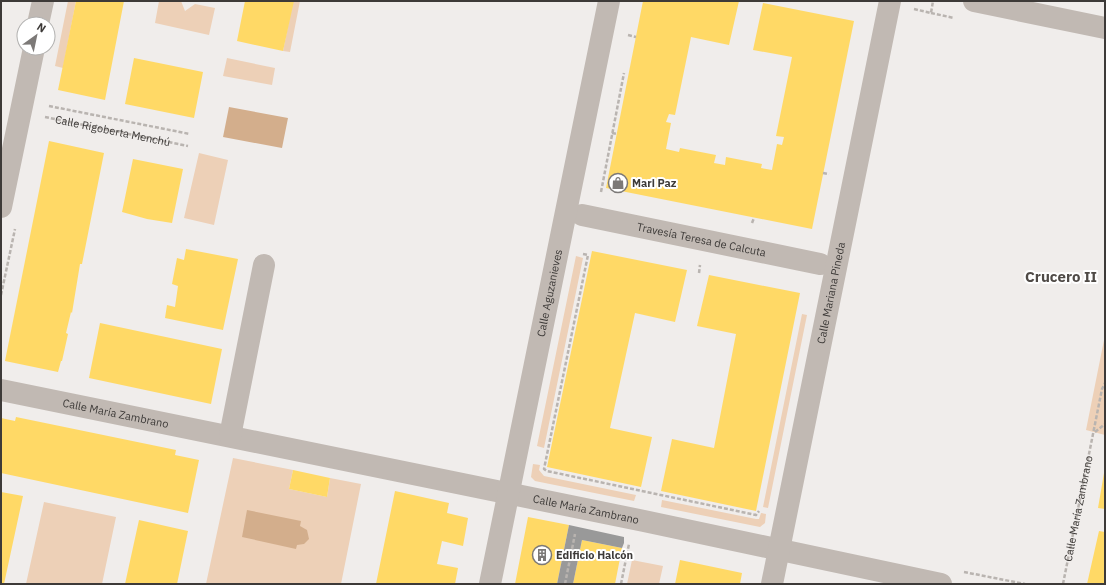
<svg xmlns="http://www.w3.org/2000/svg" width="1106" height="585" viewBox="0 0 1106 585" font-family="'IBM Plex Sans',sans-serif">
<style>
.green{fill:#edd0b7}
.water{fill:#d3ae8c}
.homes{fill:#ffd966}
.industry{fill:#999}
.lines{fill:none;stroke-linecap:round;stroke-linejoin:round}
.path{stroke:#b9b4b0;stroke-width:2.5;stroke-dasharray:4 2;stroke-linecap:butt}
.minor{stroke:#c1b9b3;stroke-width:22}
.labels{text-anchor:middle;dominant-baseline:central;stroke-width:4;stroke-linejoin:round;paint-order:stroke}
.street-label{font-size:11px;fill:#3d3a38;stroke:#fff}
.poi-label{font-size:11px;font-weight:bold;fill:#3d3a38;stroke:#fff;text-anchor:start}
.district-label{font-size:15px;font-weight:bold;fill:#4f4a46;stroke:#fff}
</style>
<rect width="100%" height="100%" fill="#f0edeb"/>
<path class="green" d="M68 1H76L63 68 55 66Z
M159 1H181L185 11 195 4 215 8 209 35 155 23Z
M293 1H300L290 52 283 51Z
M227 58 275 68 272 85 223 76Z
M199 153 228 160 214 225 184 218Z
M576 256 583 258 544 448 537 446Z
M802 314 807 315 768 508 763 507Z
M1105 335V435L1086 430Z
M233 458 293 470 289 489 327 497 330 478 361 484 341 584H206Z
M533 464 540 465 539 470 544 476 636 495 634 501 535 481 531 477Z
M662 500 756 519H759L761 513 766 514 765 523 760 527 661 507Z
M44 502 116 517 102 584H26Z
M632 560 663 566 659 584H627Z"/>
<path class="water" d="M229 107 288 118 282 148 223 137Z
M247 510 301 521 300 526 307 530 309 539 304 544 297 545 296 549 242 537Z"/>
<path class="homes" d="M76 1H124L105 100 58 90Z
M245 1H294L283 51 237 41Z
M643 1H739L729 45 691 37 675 115 669 114 666 122 671 123 666 149 679 152 680 148 716 155 714 163 725 165 726 157 762 164 761 168 772 170 777 144 782 145 784 137 776 136 792 57 753 50 763 3 854 21 812 229 606 188Z
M134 58 203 72 194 118 125 104Z
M49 141 104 153 82 264H80L72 313 71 312 66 333 68 334 62 361H61L58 372 5 361Z
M133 159 183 169 172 223 147 219 122 212Z
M186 249 238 259 223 330 165 318 167 305 175 307 178 286 172 284 177 258 184 260Z
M592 251 687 270 675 322 635 313 610 428 652 437 641 487 547 467Z
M709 275 800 293 756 511 661 491 672 439 714 448 736 334 697 326Z
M100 323 222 349 211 404 89 378Z
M16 417 176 450 175 455 199 460 188 513 1 473V418L15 421Z
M293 470 330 478 327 497 289 489Z
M1104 473H1105V509L1098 508Z
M395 491 449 503 447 513 468 518 463 546 442 541 437 564 458 568 455 584H376Z
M1 492 23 496 4 584H1Z
M528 517 569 525 557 584H515Z
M139 520 188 531 177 584H125Z
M1099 531 1105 532V584H1087Z
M582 540 622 548 615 584H573Z
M680 560 742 573 740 584H675Z"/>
<path class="industry" d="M569 525 624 537V543L622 548 582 540 573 584H557Z"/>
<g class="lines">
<g class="path">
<path d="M914 9 931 13 933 1"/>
<path d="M931 13 954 18"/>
<path d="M628 35 636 37"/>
<path d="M49 106 190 134"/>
<path id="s1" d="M45 117 188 146"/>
<path d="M612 133 617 134"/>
<path d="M823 173 829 174"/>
<path d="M601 192 624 73"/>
<path d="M752 223 754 218"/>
<path d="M583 254 588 255 544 469 547 471 756 515 759 511"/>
<path d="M699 273 700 265"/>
<path d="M1 295 15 229"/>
<path d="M1095 432 1105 424"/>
<path d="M964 572 1025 584"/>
<path d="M565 584 575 534"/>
<path d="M621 584 629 544"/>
<path id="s2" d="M1063 584 1102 389 1105 383"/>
</g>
<g class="minor">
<path d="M974 1 1105 28"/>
<path d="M38 24 43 1"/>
<path d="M1 207 34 48"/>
<path id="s3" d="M582 215 820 264"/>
<path id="s4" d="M1 390 644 521 941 584"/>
<path d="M230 436 264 265"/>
<path id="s5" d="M490 584 609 1"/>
<path id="s6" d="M772 584 890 1"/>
</g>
</g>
<defs>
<symbol id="shop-ring" viewBox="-11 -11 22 22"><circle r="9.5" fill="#fff" stroke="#7c7977" stroke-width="1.5"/><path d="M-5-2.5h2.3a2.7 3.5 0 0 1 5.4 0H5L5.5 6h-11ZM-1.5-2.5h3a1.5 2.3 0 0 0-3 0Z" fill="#7c7977"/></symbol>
<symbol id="building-ring" viewBox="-11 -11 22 22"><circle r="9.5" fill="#fff" stroke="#7c7977" stroke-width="1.5"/><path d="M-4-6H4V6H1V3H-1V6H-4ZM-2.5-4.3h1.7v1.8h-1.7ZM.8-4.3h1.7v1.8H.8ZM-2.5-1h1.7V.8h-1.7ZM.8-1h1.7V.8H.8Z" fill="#7c7977"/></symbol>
</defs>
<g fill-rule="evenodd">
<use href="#shop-ring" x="607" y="172" width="22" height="22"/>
<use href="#building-ring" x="531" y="544" width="22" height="22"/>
</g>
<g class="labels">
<g class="street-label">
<text stroke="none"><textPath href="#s1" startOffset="69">Calle Rigoberta Menchú</textPath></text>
<text stroke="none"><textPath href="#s3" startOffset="122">Travesía Teresa de Calcuta</textPath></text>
<text stroke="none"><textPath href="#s5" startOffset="297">Calle Aguzanieves</textPath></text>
<text stroke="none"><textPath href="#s6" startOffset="297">Calle Mariana Pineda</textPath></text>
<text stroke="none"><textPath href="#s4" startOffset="117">Calle María Zambrano</textPath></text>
<text stroke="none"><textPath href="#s2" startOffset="77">Calle María Zambrano</textPath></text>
<text stroke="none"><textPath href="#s4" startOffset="597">Calle María Zambrano</textPath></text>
</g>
<g class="poi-label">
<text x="632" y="183">Mari Paz</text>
<text x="556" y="555">Edificio Halcón</text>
</g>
<g class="district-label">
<text x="1061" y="276">Crucero II</text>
</g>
</g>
<rect width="1106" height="585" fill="none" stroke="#3d3a38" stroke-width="4"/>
<g transform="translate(36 36) rotate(33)"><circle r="19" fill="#ffffff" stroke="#b1b0af"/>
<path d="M0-3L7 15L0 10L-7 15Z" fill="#7c7977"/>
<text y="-6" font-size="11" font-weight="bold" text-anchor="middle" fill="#3d3a38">N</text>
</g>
</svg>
